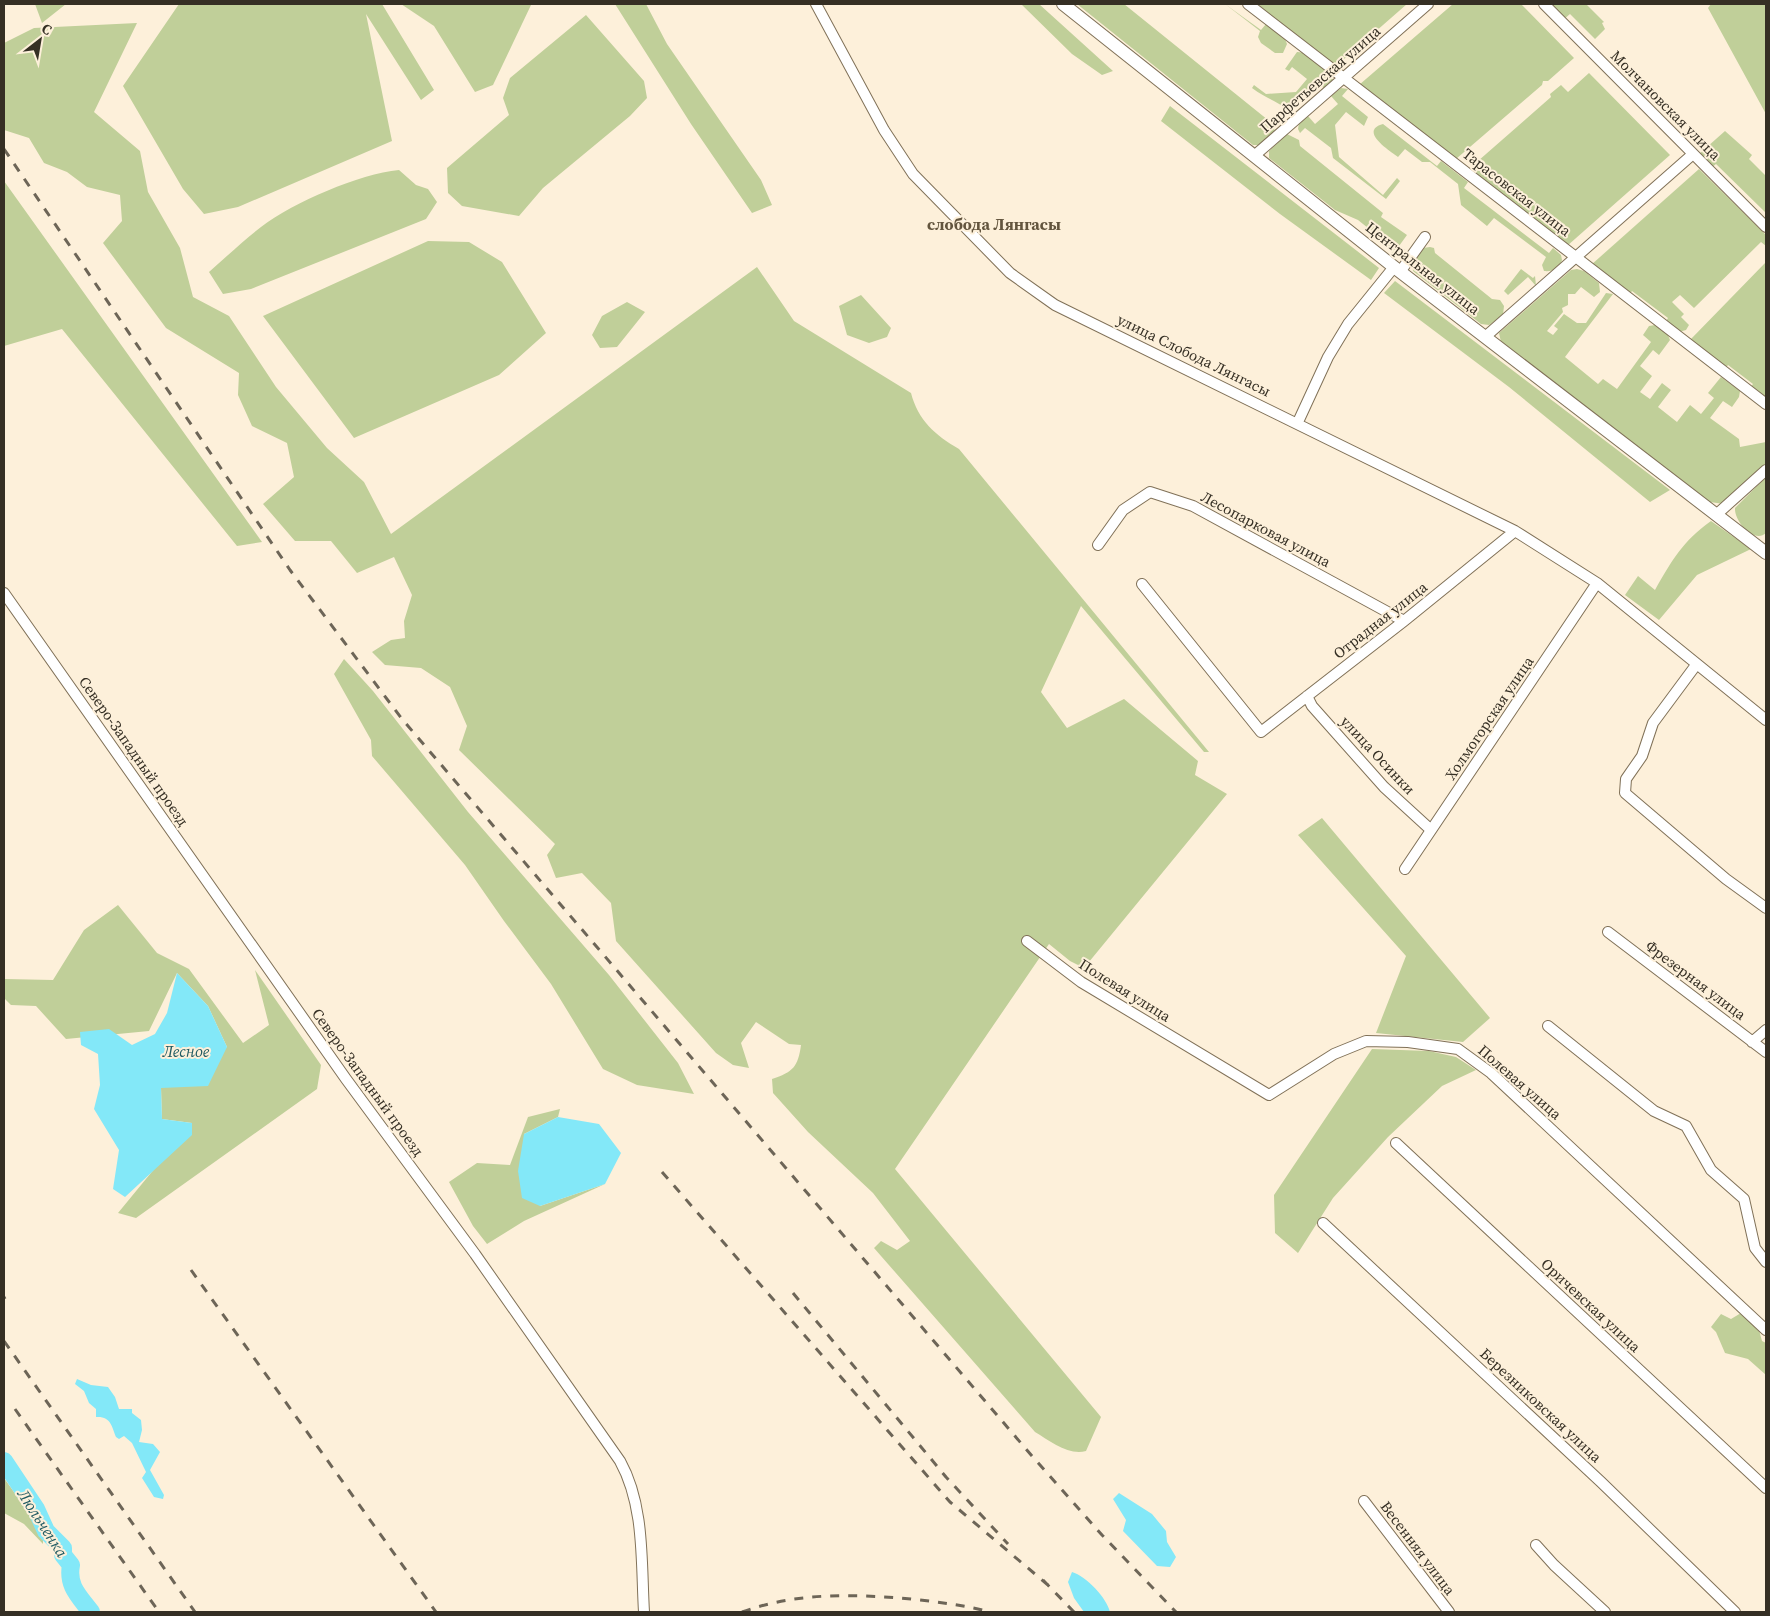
<svg xmlns="http://www.w3.org/2000/svg" width="1770" height="1616" viewBox="0 0 1770 1616" font-family="'Source Serif 4',serif">
<style>
.green{fill:#c0cf99}
.water{fill:#83e8f8}
.lines{fill:none;stroke-linecap:round;stroke-linejoin:round}
.river{stroke:#83e8f8;stroke-width:18}
.minor-casing{stroke:#807158;stroke-width:12}
.tertiary-casing{stroke:#807158;stroke-width:14}
.minor{stroke:#fff;stroke-width:10}
.tertiary{stroke:#fff;stroke-width:12}
.rail{stroke:#6d6557;stroke-width:3;stroke-dasharray:9 9;stroke-linecap:butt}
.labels{text-anchor:middle;dominant-baseline:central;stroke-width:4;stroke-linejoin:round;paint-order:stroke}
.street-label{font-size:15px;fill:#352f24;stroke:#fdf0da}
.neighbourhood-label{font-size:16px;font-weight:bold;fill:#63553e;stroke:#fdf0da}
.water-label{font-size:16px;font-style:italic;fill:#215b63;stroke:#fdf0da}
</style>
<rect width="100%" height="100%" fill="#fdf0da"/>
<path class="green" d="M35 4H66L42 23Z
M179 4H382L434 90 421 100 366 14 392 141 238 207 204 214 183 189 123 86Z
M401 4H530L531 5 493 85 475 92 434 26Z
M615 4H646L667 44 761 180 772 205 752 213 691 124Z
M1021 4H1039L1113 71 1102 75 1072 54Z
M1077 4H1124L1273 124 1275 132 1258 145H1253Z
M1225 4 1261 30 1266 24 1285 39 1287 44 1283 53H1275L1261 43 1258 37 1260 31Z
M1254 4H1407L1335 67Z
M1453 4H1521L1574 58 1548 81H1543L1542 85 1456 159 1359 85Z
M1547 4H1586L1604 22 1602 23 1605 29 1595 39 1570 14 1563 20Z
M1711 4H1766V114L1708 8Z
M586 15 644 81 647 98 630 116 543 188 519 216 462 206 448 193 447 168 509 115 503 98 510 78Z
M137 23 94 112 140 151 148 192 180 248 193 297 229 316 276 387 327 448 364 482 391 534 757 267 794 321 911 393C918 420 935 435 959 449L1209 752H1204L1081 606 1041 692 1067 728 1124 699 1198 761 1195 775 1227 794 1084 968 1070 961 1049 944 895 1169 1101 1417 1086 1451C1069 1456 1050 1441 1035 1432L874 1248 881 1241 897 1250 910 1241 873 1193 808 1132 773 1093 772 1079C793 1072 798 1067 801 1045L789 1044 756 1022 741 1043 749 1068 733 1065 716 1053 616 941 611 903 582 873 556 878 547 855 555 844 459 750 467 726 450 687 421 668 385 665 372 652 391 640 405 638 404 621 412 595 394 557 357 573 331 541H295L263 504 294 477 287 443 252 426 238 395 239 373 166 328 103 243 122 221 120 195 87 187 67 172 44 163 29 138 4 130V43L34 28Z
M1297 52C1307 51 1329 71 1333 80L1325 89 1317 83 1288 110C1275 100 1265 98 1252 88L1254 85 1266 94 1296 92 1307 79 1292 67 1289 71 1285 69Z
M1589 73 1670 155 1567 246 1471 172 1478 161 1551 97 1550 94 1561 85 1568 92Z
M1341 88 1348 89 1342 96 1368 117 1364 126 1346 112 1335 125 1339 157 1383 195 1397 178 1400 181 1386 199 1333 158 1331 148 1305 128 1300 133 1298 129 1299 123 1308 116 1315 124 1338 104 1331 96Z
M1170 106 1379 268 1371 280 1280 214 1161 121Z
M1383 124 1437 166 1441 161 1468 182 1464 188 1549 253 1553 248 1561 255 1562 260C1560 268 1553 272 1544 271L1542 265 1546 257 1494 218 1487 226 1461 205 1458 184 1430 162H1422L1405 149 1398 157C1390 151 1358 131 1383 124Z
M1725 131 1752 155 1749 159 1766 176V213L1716 164 1711 168 1698 155Z
M1287 134 1299 140 1300 146 1383 213 1381 217 1407 235 1399 246 1405 250 1399 255H1394L1373 232 1358 220 1335 210 1269 158V151Z
M1699 169 1766 235V246L1761 242 1694 308 1680 295 1672 302 1684 314 1681 317 1689 325 1686 330 1679 332 1665 323 1668 318 1632 291 1629 295 1591 265Z
M399 170 416 185 428 189 437 202 426 219 251 289 223 294 209 272C226 257 243 241 261 227 294 202 359 174 399 170Z
M4 181 262 542 237 546 62 329 4 346Z
M428 241 469 242 502 262 546 333 499 375 354 438 263 316Z
M1430 247 1434 248 1435 253 1492 299 1500 300 1504 306 1503 315 1489 325 1481 324 1413 271 1412 262 1423 248Z
M1766 262V400L1750 388 1753 384 1728 365 1725 369 1691 342V339Z
M1521 269 1533 278 1535 276 1536 286 1528 277 1508 295 1504 291Z
M1577 269 1584 271 1599 283 1600 292 1594 297 1581 287 1575 294H1568V305L1562 308 1563 312 1547 331 1553 335 1558 329 1554 326 1564 314 1577 323H1586L1606 293 1613 294 1565 357 1598 384 1603 379 1617 389 1651 342 1643 335 1649 326 1655 325 1668 335 1670 340 1659 355 1653 350 1640 366 1652 376 1640 392 1650 399 1662 383 1671 390 1658 407 1677 422 1690 405 1701 414 1714 398 1708 393 1721 377 1740 391 1739 397 1732 407 1723 401 1710 418 1739 439 1740 447 1766 442V463L1724 504 1710 502 1501 342 1499 333 1571 270Z
M1395 281 1670 490 1650 502 1509 387 1384 293Z
M861 295 891 328 887 337 869 343 847 335 839 306Z
M627 302 645 312 617 347 600 348 592 335 602 316Z
M1766 477V533C1754 544 1734 521 1735 508Z
M1711 521 1751 549 1697 575 1659 620 1625 595 1638 576 1655 590C1672 560 1683 541 1711 521Z
M344 659 373 691 468 812 609 975 678 1063 694 1094 637 1085 603 1069 551 984 504 921 465 865 372 756 371 740 334 674Z
M1322 818 1490 1018 1463 1042 1376 1033 1406 956 1298 835Z
M118 905 157 953 189 969 243 1043 269 1025 255 970 321 1065 317 1089 136 1218 118 1213 192 1123 162 1119 161 1088 227 1047 208 1006 177 973 149 1031 66 1039 36 1006 11 1005 4 998V976L5 979 53 980 84 930Z
M1372 1049 1429 1051 1456 1057 1476 1070 1442 1086 1388 1137 1333 1198 1298 1253 1275 1233 1274 1195Z
M560 1109 558 1117 524 1134 540 1206 605 1184 524 1221 487 1244 473 1226 449 1182 477 1163 510 1165 528 1117Z
M1741 1313 1759 1330 1762 1341 1766 1343V1375L1748 1359 1725 1353 1716 1332 1711 1327 1721 1314 1731 1319Z
M4 1478 43 1533V1544L24 1524 4 1513Z"/>
<path class="water" d="M177 973 208 1006 227 1047 208 1086 161 1088 162 1119 192 1123V1135L125 1197 113 1189 119 1150 94 1109 100 1085 98 1054 81 1045 80 1032 109 1029 132 1045 155 1034 167 1013Z
M558 1117 599 1124 621 1153 605 1184 540 1206 522 1198 518 1171 524 1134Z
M77 1379 91 1385 108 1387 115 1397 119 1409H132V1413L141 1420 142 1430 139 1442 153 1444 160 1452 150 1470 164 1495 163 1499 154 1497 142 1478 146 1472 132 1443 124 1436 119 1439 116 1437C112 1427 111 1416 96 1417V1409L89 1403 84 1391 75 1384Z
M1119 1493 1152 1514 1166 1531 1167 1542 1176 1557 1170 1567 1157 1566 1123 1531 1126 1520 1113 1499Z
M1072 1572C1086 1576 1107 1598 1110 1612H1084L1074 1598 1068 1582Z"/>
<g class="lines">
<path class="river" d="M4 1461 36 1509 46 1531 63 1548V1555L71 1565C67 1586 79 1596 91 1612"/>
<defs>
<path id="minor" d="M816 4 884 130 913 174 1010 273 1055 305 1515 531 1597 583 1766 720
M1248 4 1766 404
M1544 4 1766 227
M1254 156 1428 4
M1400 272 1425 237
M1485 337 1693 154
M1298 422 1328 357 1348 324 1394 267
M1716 515 1766 470
M1098 545 1123 510 1150 492 1193 506 1404 621
M1142 584 1261 732 1404 621 1515 531
M4 593 346 1079 475 1254 620 1461C645 1506 641 1563 644 1612
M1696 665 1653 723 1642 756 1626 779 1625 793 1726 879 1766 908
M1307 696 1312 706 1384 787 1431 830
M1405 869 1597 583
M1608 932 1766 1052
M1027 941 1081 982 1269 1095 1334 1054 1366 1041 1408 1042 1458 1049 1491 1073 1766 1330
M1548 1026 1654 1111 1686 1126 1711 1170 1744 1199 1755 1248 1766 1262
M1752 1042 1766 1030
M1396 1143 1766 1488
M1323 1223 1601 1482 1735 1612
M1364 1501 1449 1612
M1536 1545 1554 1565 1605 1612"/>
<path id="tertiary" d="M1063 4 1394 267 1766 553"/>
</defs>
<use href="#minor" class="minor-casing"/>
<use href="#tertiary" class="tertiary-casing"/>
<use href="#minor" class="minor"/>
<use href="#tertiary" class="tertiary"/>
<path class="rail" d="M4 149 290 570 402 719 1032 1456 1102 1535 1176 1612
M662 1172 950 1502 1048 1585
M191 1270 436 1612
M793 1293 946 1477 1008 1544
M4 1297 5 1299
M4 1341 195 1612
M15 1409 159 1612
M1043 1580 1074 1612
M742 1612C797 1592 854 1594 911 1599 938 1602 964 1605 990 1612"/>
</g>
<g class="labels">
<g class="street-label">
<text transform="translate(1320 79) rotate(-41)">Парфетьевская улица</text>
<text transform="translate(1666 105) rotate(45)">Молчановская улица</text>
<text transform="translate(1517 192) rotate(38)">Тарасовская улица</text>
<text transform="translate(1423 268) rotate(38)">Центральная улица</text>
<text transform="translate(1194 355) rotate(26)">улица Слобода Лянгасы</text>
<text transform="translate(1266 529) rotate(28)">Лесопарковая улица</text>
<text transform="translate(1380 620) rotate(-38)">Отрадная улица</text>
<text transform="translate(1489 718) rotate(-56)">Холмогорская улица</text>
<text transform="translate(134 751) rotate(55)">Северо-Западный проезд</text>
<text transform="translate(1378 755) rotate(47)">улица Осинки</text>
<text transform="translate(1696 980) rotate(37)">Фрезерная улица</text>
<text transform="translate(1125 990) rotate(32)">Полевая улица</text>
<text transform="translate(368 1082) rotate(54)">Северо-Западный проезд</text>
<text transform="translate(1520 1082) rotate(41)">Полевая улица</text>
<text transform="translate(1591 1305) rotate(43)">Оричевская улица</text>
<text transform="translate(1541 1405) rotate(43)">Березниковская улица</text>
<text transform="translate(1418 1548) rotate(53)">Весенняя улица</text>
</g>
<g class="neighbourhood-label">
<text x="994" y="224">слобода Лянгасы</text>
</g>
<g class="water-label">
<text x="186" y="1051">Лесное</text>
<text transform="translate(43 1523) rotate(57)">Люльченка</text>
</g>
</g>
<rect width="1770" height="1616" fill="none" stroke="#352f24" stroke-width="10"/>
<g transform="translate(40 40) rotate(31)" stroke="#fdf0da" stroke-width="4" paint-order="stroke">
<path d="M0-4L9 19L0 12L-9 19Z" fill="#352f24"/>
<text y="-8" font-size="14" font-weight="bold" text-anchor="middle" fill="#352f24">С</text>
</g>
</svg>
